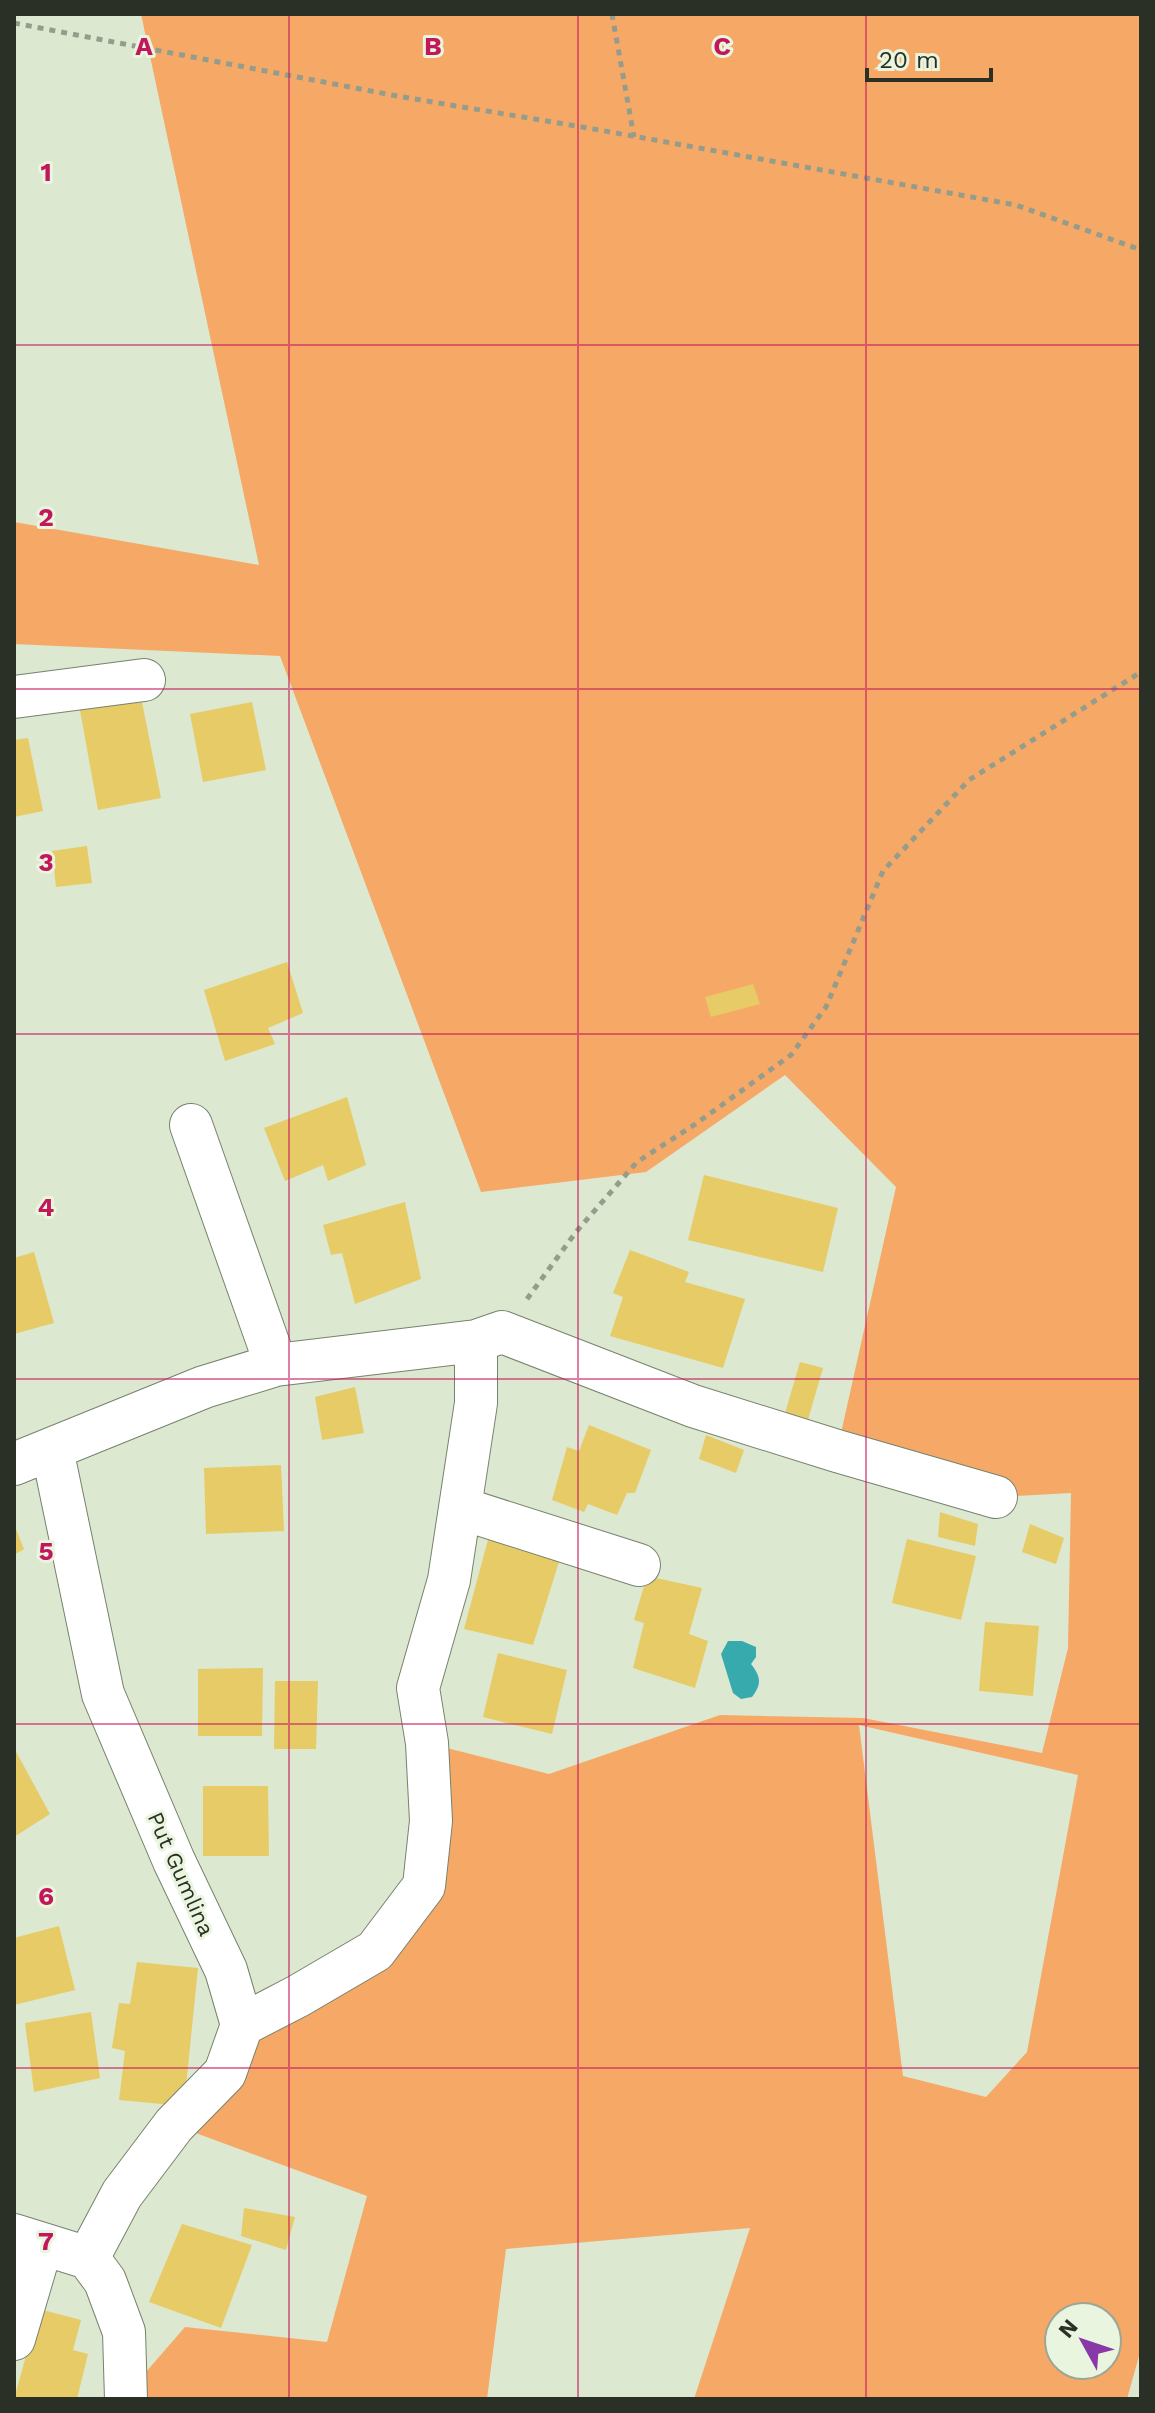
<svg xmlns="http://www.w3.org/2000/svg" width="1155" height="2413" viewBox="0 0 1155 2413" font-family="'Work Sans',sans-serif">
<style>
.green{fill:#f6a867;fill-rule:evenodd}
.water{fill:#37aaae}
.building{fill:#e7cb66}
.lines{fill:none;stroke-linecap:round;stroke-linejoin:round}
.street-casing{stroke:#77826d;stroke-width:44}
.path{stroke:#949d8b;stroke-width:5;stroke-dasharray:6 6;stroke-linecap:butt}
.street{stroke:#fff;stroke-width:42}
.grid{fill:none;stroke:#c2185b;stroke-width:2;stroke-opacity:0.55}
.labels{text-anchor:middle;dominant-baseline:central;stroke-width:6;stroke-linejoin:round;paint-order:stroke}
.street-label{font-size:22px;fill:#2b3027;stroke:#e9f5de}
.grid-label{font-size:26px;text-anchor:middle;font-weight:bold;fill:#c2185b;stroke:#e9f5de;stroke-width:6;stroke-linejoin:round;paint-order:stroke}
</style>
<rect width="100%" height="100%" fill="#dce8d0"/>
<path class="green" d="M141 14H1141V2349L1127 2399H694L750 2228 506 2249 487 2399H126V2395L185 2327 327 2342 367 2196 174 2125 298 1996 424 1886 427 1743 549 1774 720 1715 863 1718 1042 1753 1068 1648 1071 1493 996 1497 837 1451 896 1187 785 1075 646 1172 481 1192 280 656 14 644V522L259 565ZM859 1725 1078 1775 1027 2052 986 2097 903 2076ZM1059 2317H1107V2365H1059Z"/>
<path class="water" d="M728 1641H742L756 1647V1657L751 1664C761 1677 762 1684 752 1697L741 1699 733 1693 721 1654Z"/>
<path class="building" d="M142 702 161 798 98 810 80 710Z
M252 702 266 770 203 782 190 714Z
M28 738 43 811 14 817V740Z
M87 846 92 883 56 887 52 851Z
M287 962 303 1013 268 1028 275 1044 225 1061 204 990Z
M753 984 760 1004 711 1017 705 997Z
M347 1097 366 1165 328 1181 323 1165 285 1181 264 1128Z
M704 1175 838 1208 823 1272 688 1240Z
M405 1202 421 1279 355 1304 342 1253 331 1255 323 1225Z
M630 1250 689 1272 685 1282 745 1299 723 1368 610 1336 623 1297 613 1293Z
M34 1252 54 1323 14 1334V1258Z
M800 1362 823 1368 805 1430 783 1420Z
M355 1387 364 1433 322 1440 315 1397Z
M589 1425 651 1450 635 1493H627L617 1515 588 1504 584 1512 552 1500 567 1447 579 1451Z
M706 1435 744 1450 736 1473 699 1459Z
M281 1465 284 1531 206 1534 204 1468Z
M940 1512 978 1524 975 1546 938 1537Z
M14 1524 24 1549 14 1555Z
M1030 1524 1064 1538 1056 1564 1022 1552Z
M489 1536 562 1552 533 1645 464 1629Z
M907 1539 976 1556 961 1620 892 1603Z
M647 1576 702 1588 689 1634 708 1641 695 1688 633 1668 644 1623 634 1620Z
M985 1622 1039 1626 1033 1696 979 1691Z
M498 1653 567 1670 552 1734 483 1717Z
M263 1668 262 1736H198V1669Z
M275 1681H318L316 1749H274Z
M14 1748 50 1814 14 1837Z
M203 1786H268L269 1856H203Z
M59 1926 75 1990 14 2005V1938Z
M137 1962 198 1968 184 2106 119 2100 125 2051 112 2048 119 2003 130 2004Z
M91 2012 100 2078 34 2092 25 2023Z
M244 2208 295 2217 286 2250 241 2236Z
M182 2224 252 2245 221 2328 149 2302Z
M39 2309 81 2320 73 2350 88 2354 77 2399H14Z"/>
<g class="lines">
<defs>
<path id="street" d="M14 697 144 680
M191 1125 276 1365
M52 1449 103 1694 174 1861 226 1970 242 2025 225 2073 174 2125 122 2194 88 2258
M14 1464 204 1387 276 1365 476 1341 502 1332 693 1406 837 1451 996 1497
M460 1508 639 1565
M242 2025 298 1996 375 1951 424 1886 431 1821 427 1743 418 1688 449 1580 476 1403V1341
M14 2235 88 2258 105 2281 124 2332 126 2399
M14 2339 42 2244"/>
</defs>
<use href="#street" class="street-casing"/>
<path class="path" d="M612 14 634 137
M14 23 397 96 588 128 1016 205 1141 250
M527 1299 576 1232 637 1162 694 1125 791 1055 826 1007 883 871 969 780 1141 672"/>
<use href="#street" class="street"/>
</g>
<path class="grid" d="M289 14V2399M578 14V2399M866 14V2399M14 345H1141M14 689H1141M14 1034H1141M14 1379H1141M14 1724H1141M14 2068H1141"/>
<g class="labels">
<g class="street-label">
<text transform="translate(181 1874) rotate(66)">Put Gumlina</text>
</g>
</g>
<g class="grid-label">
<text x="144" y="55">A</text>
<text x="433" y="55">B</text>
<text x="722" y="55">C</text>
<text x="46" y="181">1</text>
<text x="46" y="526">2</text>
<text x="46" y="871">3</text>
<text x="46" y="1216">4</text>
<text x="46" y="1560">5</text>
<text x="46" y="1905">6</text>
<text x="46" y="2250">7</text>
</g>
<rect width="1155" height="2413" fill="none" stroke="#2b3027" stroke-width="32"/>
<g transform="translate(1083 2341) rotate(310)"><circle r="38" fill="#e9f5de" stroke="#9da695" stroke-width="2"/>
<path d="M0-6L14 30L0 20L-14 30Z" fill="#8938a8"/>
<text y="-12" font-size="22" font-weight="bold" text-anchor="middle" fill="#2b3027">N</text>
</g>
<path d="M867 68v12h124v-12" fill="none" stroke="#2b3027" stroke-width="4"/>
<text x="879" y="68" font-size="24" fill="#2b3027" stroke="#e9f5de" stroke-width="6" paint-order="stroke">20 m</text>
</svg>
